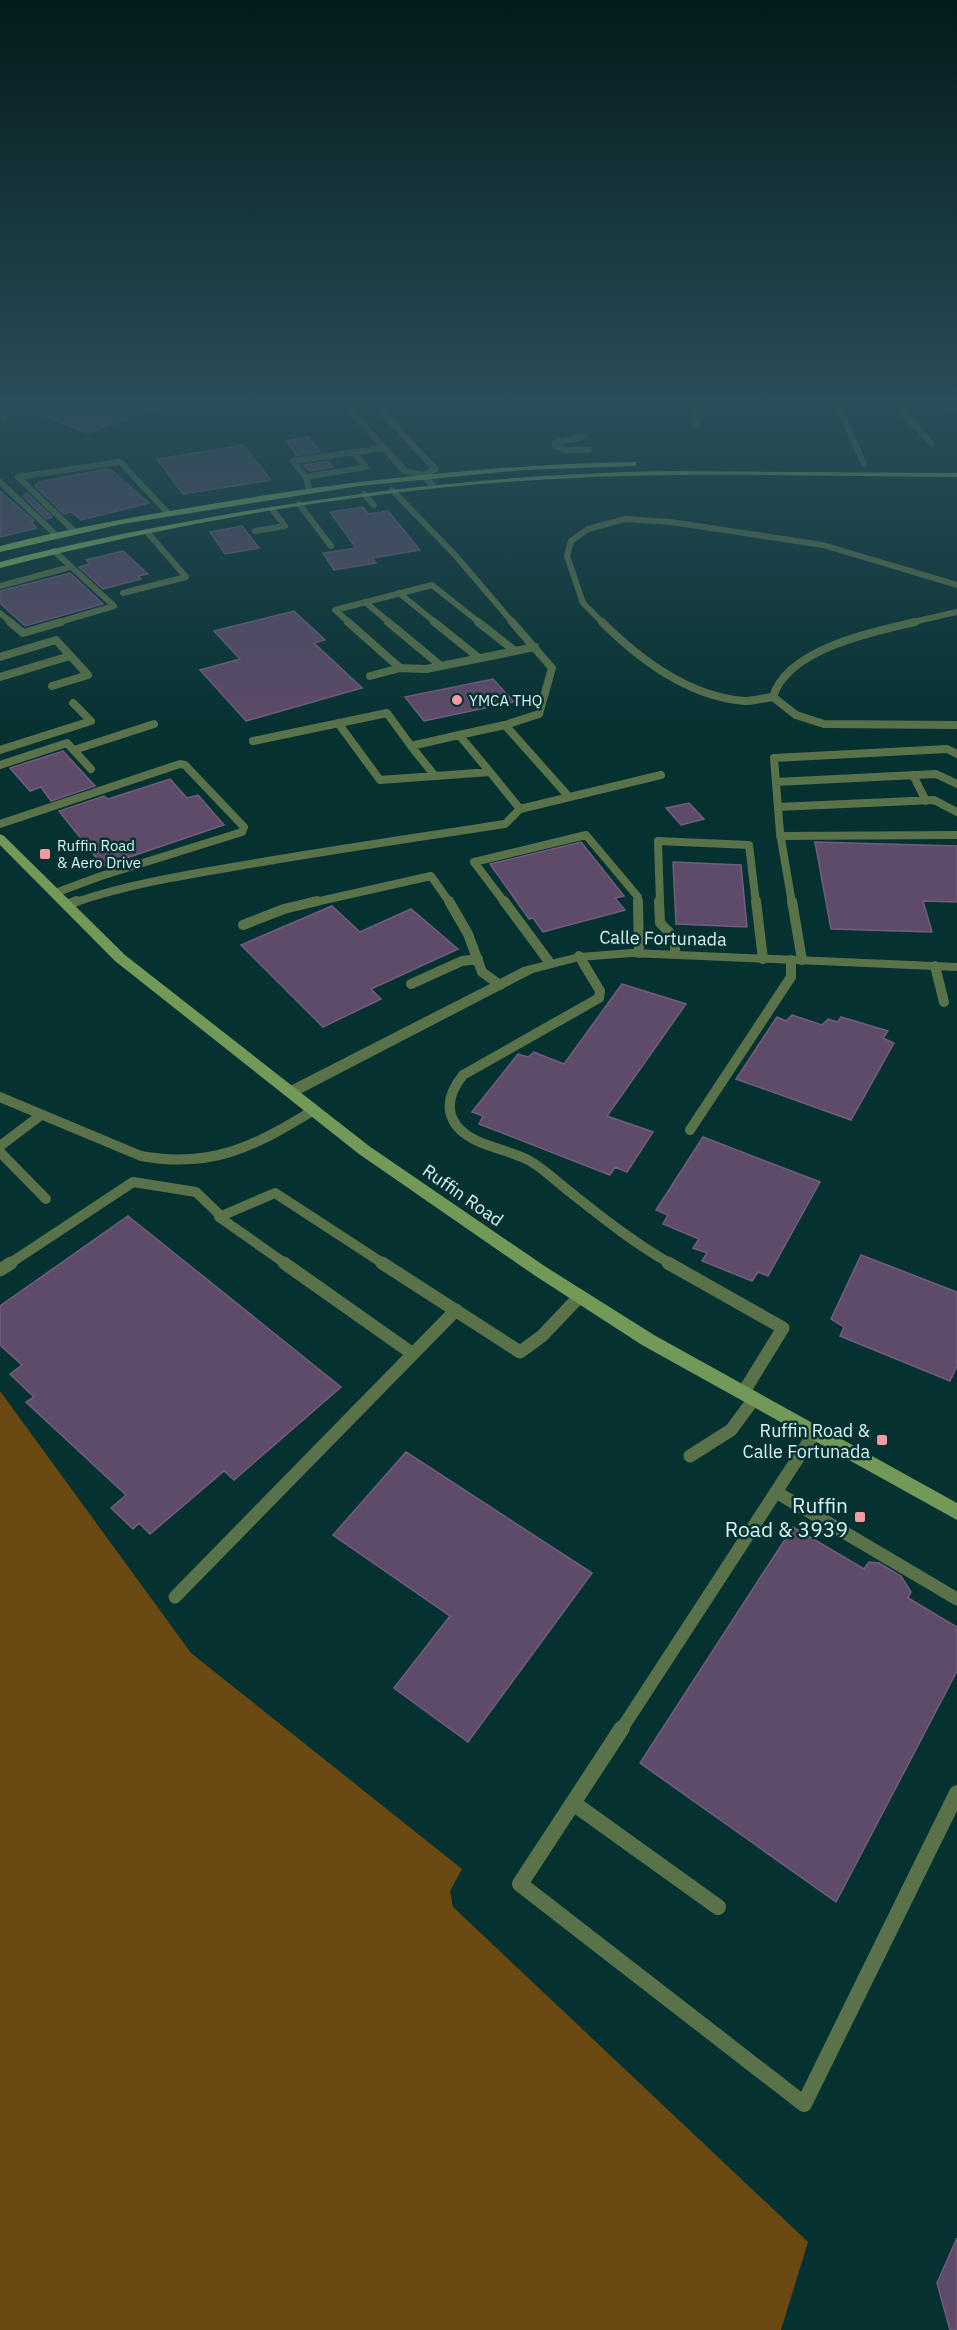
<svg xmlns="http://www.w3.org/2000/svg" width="957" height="2330" viewBox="0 0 957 2330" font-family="'IBM Plex Sans',sans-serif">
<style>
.green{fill:#6b4912}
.building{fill:#5e4a69;stroke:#735d7e;stroke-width:1.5}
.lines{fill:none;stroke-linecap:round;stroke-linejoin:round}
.service-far4{stroke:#597249;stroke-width:6}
.service-far3{stroke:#597249;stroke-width:8}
.service-far2{stroke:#597249;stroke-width:10}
.service-far1{stroke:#597249;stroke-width:13}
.service{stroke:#597249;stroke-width:16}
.minor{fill:#597249;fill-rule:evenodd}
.tertiary{fill:#597249;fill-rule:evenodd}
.secondary{fill:#729958;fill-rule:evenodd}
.primary{fill:#86b862;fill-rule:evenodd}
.poi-dot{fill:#f49aa3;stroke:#063131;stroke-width:2}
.labels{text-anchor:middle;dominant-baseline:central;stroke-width:5;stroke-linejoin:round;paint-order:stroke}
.far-poi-label{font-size:15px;fill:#d8f3f2;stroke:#063131;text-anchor:start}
.street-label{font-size:18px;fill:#d8f3f2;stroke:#063131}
.poi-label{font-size:18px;fill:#d8f3f2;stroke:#063131;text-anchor:end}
.near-poi-label{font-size:21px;fill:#d8f3f2;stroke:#063131;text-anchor:end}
</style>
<rect width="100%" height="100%" fill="#063131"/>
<path class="green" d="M0 1391 191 1653 462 1869 450 1891 453 1907 808 2242 781 2330H0Z"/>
<path class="building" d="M81 405H156V408L88 433 46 417Z
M308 437 320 452 297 455 286 441Z
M243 445 271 480 183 494 157 459Z
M328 461 333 467 309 471 304 465Z
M105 469 111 470 149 503 81 520 72 512 64 514 35 486 39 482Z
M0 491 34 521 31 522 37 528 0 537Z
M27 493 52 517 46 519 23 496Z
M363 507 368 514 388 511 420 550 372 558 376 563 334 570 323 553 356 548 330 512Z
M242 526 259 548 225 554 210 532Z
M123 551 148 574 138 576 141 579 103 589 79 567 90 564 86 560Z
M70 573 103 604 25 626 0 603V591Z
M294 611 325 640 314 643 362 688 246 721 200 670 240 659 214 631Z
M493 679 514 702 424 721 405 697Z
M63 751 95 786 51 801 41 787 30 791 10 768Z
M170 779 187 798 198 795 224 825 103 866 59 811 104 796 108 799Z
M689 803 704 819 681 825 666 808Z
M581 842 624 896 615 898 625 910 543 932 533 918 529 919 490 864Z
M815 842 957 846V902L923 901 932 932 831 929Z
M673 862 741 865 747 927 676 924Z
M332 906 360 932 411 909 458 949 371 989 381 999 323 1027 241 945Z
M622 984 686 1004 607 1116 653 1132 627 1172 615 1167 610 1175 479 1124 483 1116 472 1112 518 1054 528 1057 534 1052 564 1064Z
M792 1015 822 1025 828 1019 838 1022 841 1017 888 1031 883 1038 894 1043 851 1120 736 1079 777 1017 786 1021Z
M703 1137 820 1182 768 1276 758 1272 752 1281 702 1261 707 1253 693 1248 699 1239 663 1224 668 1215 656 1210Z
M128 1216 341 1387 234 1480 224 1471 150 1534 139 1523 133 1529 111 1508 126 1495 26 1402 34 1397 10 1374 22 1365 0 1345V1306Z
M861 1255 957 1292V1366L950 1381 840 1336 844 1327 831 1319Z
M406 1452 592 1573 468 1742 394 1688 450 1616 333 1535Z
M793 1527 864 1569 869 1562 879 1563 901 1576 911 1592 908 1598 957 1627V1671L836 1902 640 1763Z
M957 2238V2330H950L937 2283Z"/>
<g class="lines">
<path class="service-far4" d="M838 405 864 464
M907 405 900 407V410L932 444
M924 405 957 407
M693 412 696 427
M0 416 5 419
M583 437 555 442V446L566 450H589
M306 477 366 467 353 452
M0 482 56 535
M309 490 307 479 293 461 384 448
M392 490 455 555 513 623
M364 494 374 505
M299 504 331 546
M74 531 18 477 120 462 168 513
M255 531 285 526 272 509
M54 551 114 606 56 623
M0 586 70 567
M123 593 186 577 147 532
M399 593 436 623
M365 602 390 623
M0 613 12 623
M350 623 335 610 432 585 480 623
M603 623 583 603 567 556 571 541 588 529 625 519 671 522 823 545 957 585
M909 623 957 612"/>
<path class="service-far3" d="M10 622 23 633 61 622
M348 622 400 668
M388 622 441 666
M434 622 479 658
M478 622 515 651
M512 622 552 668 539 714 505 725 569 797
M602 622C640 660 690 697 745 701 754 701 764 698 773 697
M915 622C872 632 787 649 773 697L796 715 824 724 957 725
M0 657 56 640 88 675 52 686
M370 676 400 668 426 669 535 647
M0 677 70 656
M338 723 380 780 435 776
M459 735 490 772 435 776 411 746Z
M459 735 505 725
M253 741 387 713 411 746
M0 750 91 721 73 703
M74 750 154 724
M0 765 67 743 91 769
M490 772 520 809
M913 775 926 801
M776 782 936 774 957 784
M778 807 934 800 957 812
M0 824 180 764 185 765 244 827 242 832 101 876 55 893
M780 836 957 835
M73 903C125 885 179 876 233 867 324 851 414 838 505 824L520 809 661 775
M311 903 431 876 450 903
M505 903 474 862 586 835 638 897V903
M660 903 658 841 749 845 756 903
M792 903 780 833 774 758 947 749 957 754"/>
<path class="service-far2" d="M449 901 468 934 482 972 500 985
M504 901 550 963
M638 901 639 953
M659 901 660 923 675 938V954
M756 901 763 959
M792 901 802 960
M67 905 77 901
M243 925 284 909 317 901
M579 956 600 991 599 998 463 1075C451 1090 444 1108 456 1125 473 1147 507 1148 530 1161 544 1169 557 1182 570 1192 603 1218 634 1243 671 1264
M935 966 944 1002
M411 984 462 961 478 959
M0 1097 141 1156C212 1169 255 1146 314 1110
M690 1130 791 977V960
M0 1146 41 1115
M0 1152 46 1199
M9 1264 133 1182 196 1192 221 1216
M286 1264 219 1217 275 1193 384 1264"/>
<path class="service-far1" d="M284 1263 413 1354
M382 1263 520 1352 542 1336 580 1296
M668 1263 783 1328 743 1393
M0 1270 11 1263
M690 1456 731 1430 754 1399
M776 1492 957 1599
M175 1597 456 1310
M621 1730 815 1432"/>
<path class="service" d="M622 1728 520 1884 804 2104 957 1793
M573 1803 718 1907"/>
<path class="minor" d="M632 949 957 963V971L632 957 579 961 533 973 296 1096H286L284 1092 286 1088 523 967 579 953Z"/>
<path class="tertiary" d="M342 405H349L408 469 423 472 430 468 371 405H379L438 467V471L429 476 437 486 436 488H430L421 477 402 473Z"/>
<path class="secondary" d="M0 834 4 836 125 955 369 1146 546 1267 654 1335 957 1503V1520L642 1345 534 1275 359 1154 115 961 0 845Z"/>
<path class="primary" d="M633 462H636V466L523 470 359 486 122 524 0 552V546C66 529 133 517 200 506 344 481 487 465 633 462Z
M666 471 957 473V477C812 476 666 471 521 481 346 493 170 524 0 568V562C65 545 130 532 196 520 353 491 506 474 666 471Z"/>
</g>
<linearGradient id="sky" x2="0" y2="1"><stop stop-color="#031b1b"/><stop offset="0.55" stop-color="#2a4e5a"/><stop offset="1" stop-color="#2a4e5a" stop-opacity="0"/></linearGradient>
<rect width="957" height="732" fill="url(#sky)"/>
<g class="poi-dot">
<circle cx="457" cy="700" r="6"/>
<rect x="39" y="848" width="12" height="12" rx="3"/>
<rect x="876" y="1434" width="12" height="12" rx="3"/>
<rect x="854" y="1511" width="12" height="12" rx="3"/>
</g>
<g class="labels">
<g class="far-poi-label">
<text x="469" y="700">YMCA THQ</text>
<text x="57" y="845">Ruffin Road<tspan x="57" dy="17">&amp; Aero Drive</tspan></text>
</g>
<g class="street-label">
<text transform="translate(663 938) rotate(1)">Calle Fortunada</text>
<text transform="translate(463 1195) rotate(35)">Ruffin Road</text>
</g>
<g class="poi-label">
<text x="870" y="1430">Ruffin Road &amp;<tspan x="870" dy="21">Calle Fortunada</tspan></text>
</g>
<g class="near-poi-label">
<text x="848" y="1505">Ruffin<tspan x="848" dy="24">Road &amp; 3939</tspan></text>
</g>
</g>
</svg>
